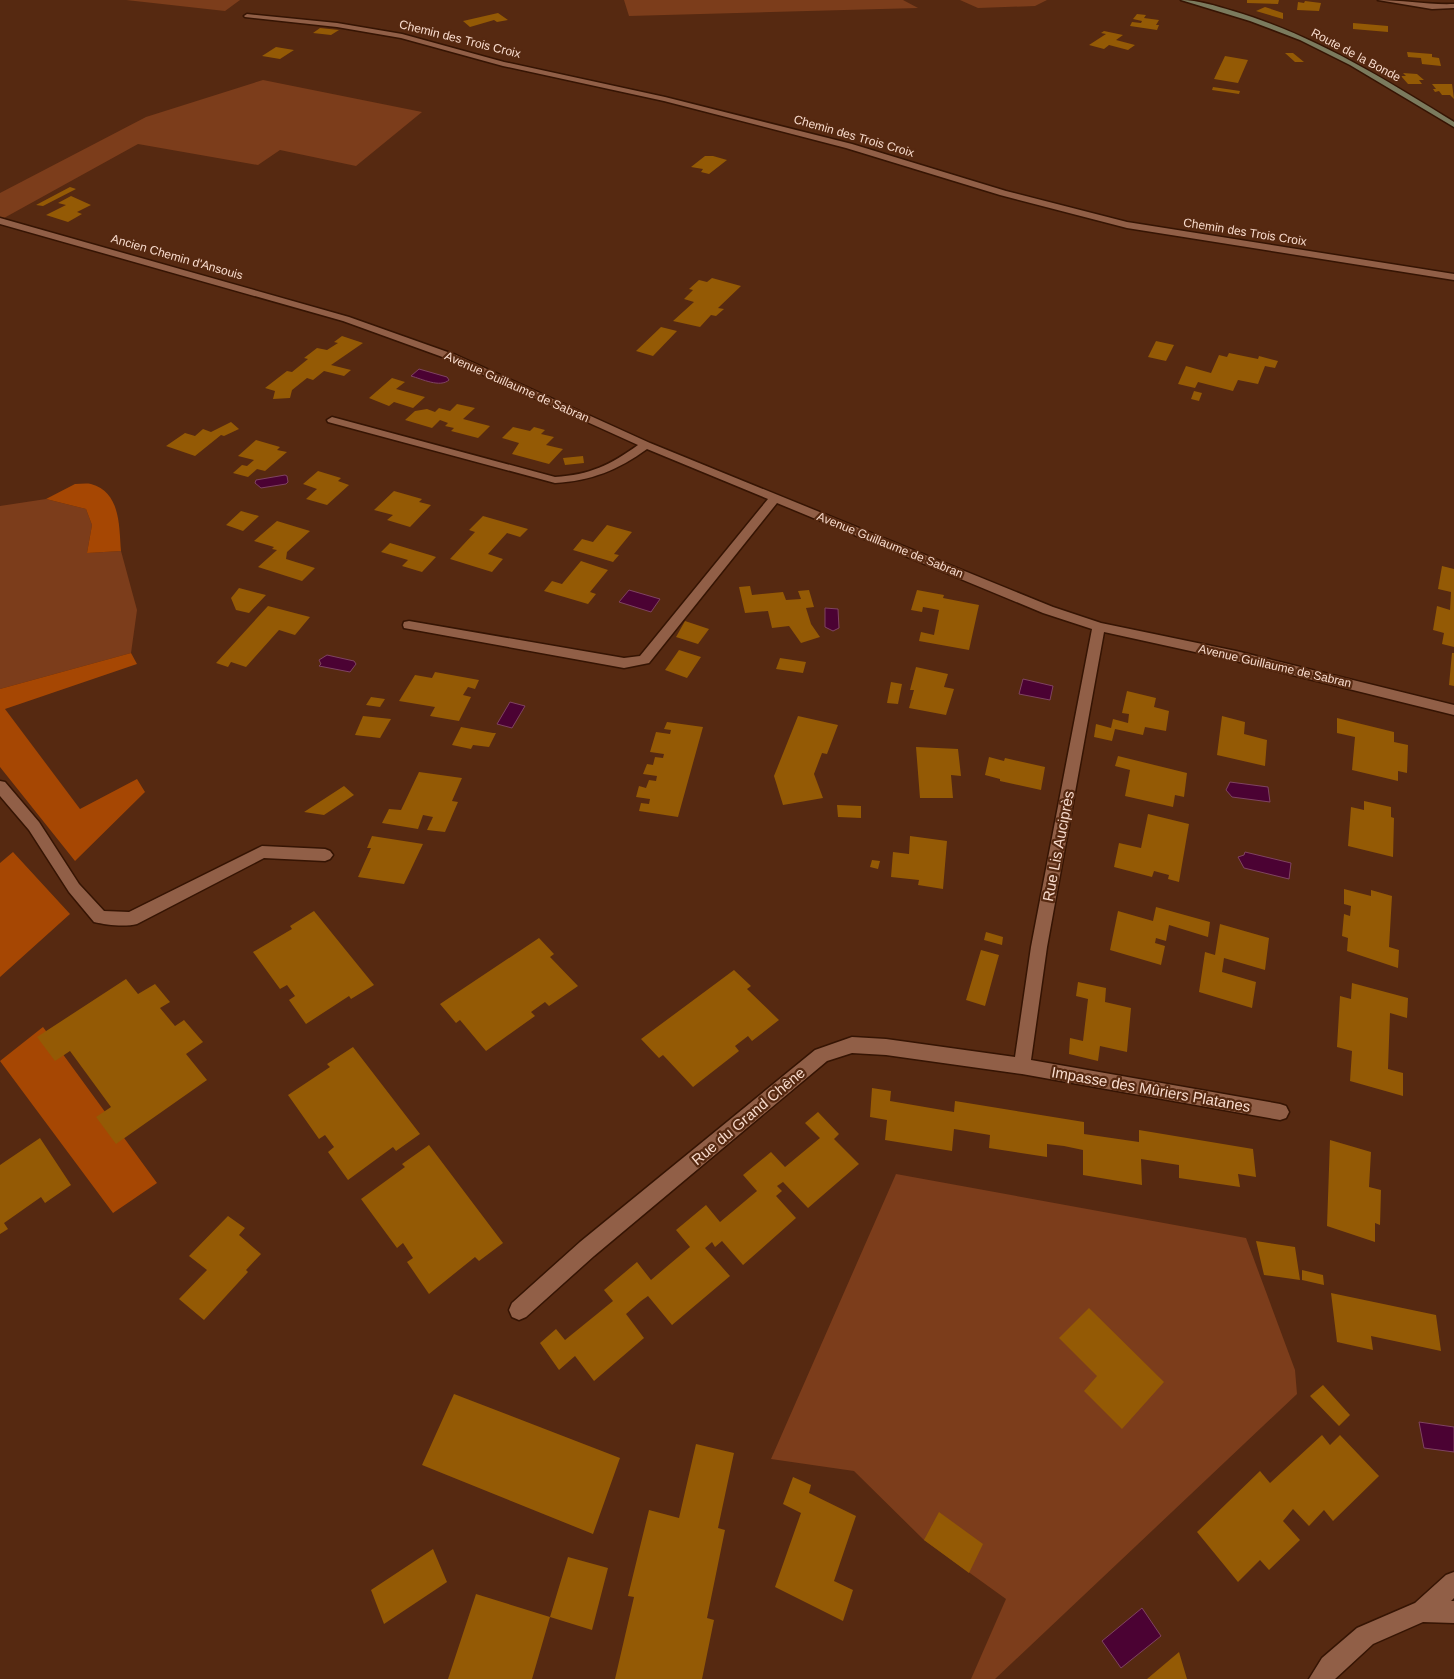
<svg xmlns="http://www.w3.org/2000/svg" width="1454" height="1679" viewBox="0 0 1454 1679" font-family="Helvetica,sans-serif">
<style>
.green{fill:#7c3d1b}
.forest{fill:#a64703}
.water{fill:#4b0233;stroke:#7f4361}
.building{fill:#945a05}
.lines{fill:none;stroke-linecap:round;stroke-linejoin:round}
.street-casing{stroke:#351403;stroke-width:3}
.secondary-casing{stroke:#351403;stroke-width:3}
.street{fill:#915f47;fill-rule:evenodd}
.secondary{fill:#7b7b5e;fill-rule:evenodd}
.labels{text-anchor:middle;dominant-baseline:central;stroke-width:4.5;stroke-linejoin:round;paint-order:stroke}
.far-street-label{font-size:12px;fill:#f8dbcd;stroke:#562911}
.street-label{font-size:15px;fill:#f8dbcd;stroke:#562911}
</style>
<rect width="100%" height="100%" fill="#562911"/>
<path class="green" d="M126 0H240L225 11Z
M624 0H903L918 8 629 16Z
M960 0H1047L1035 6 978 8Z
M263 80 422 112 356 166 280 150 258 165 138 144 4 218 0 217V193L146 117Z
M46 499 86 509 92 525 87 553 121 551 137 610 131 653 0 689V506Z
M896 1174 1246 1238 1295 1370 1297 1394 995 1679H971L1006 1599 924 1540 854 1471 771 1459Z"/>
<path class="forest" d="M75 484C80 484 86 483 91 484 121 492 119 527 121 551L87 553 92 525 86 509 46 499Z
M131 653 137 664 5 709 80 809 137 779 145 792 75 861 0 767V689Z
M13 852 70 914 0 977V863Z
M43 1027 157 1183 113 1213 0 1061Z"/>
<path class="water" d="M419 369 447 377 449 380C440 388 422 379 411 376Z
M285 475 287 476 288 482 286 484 261 488 255 483 256 480Z
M629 590 660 599 651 612 619 602Z
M825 608 838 609 839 628 833 631 825 627Z
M327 655 354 661 356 664 350 672 319 666 321 664 319 660Z
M1023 679 1053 686 1050 700 1019 694Z
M510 702 525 706 512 728 497 724Z
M1230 782 1268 787 1270 802 1232 797 1226 790Z
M1245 852 1291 863 1289 879 1244 868 1238 857 1244 855Z
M1419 1422 1454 1427V1452L1424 1448Z
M1142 1608 1161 1636 1121 1668 1102 1641Z"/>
<path class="building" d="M1247 0H1279L1278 4 1247 3Z
M1305 1 1321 3 1319 11 1297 10 1298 2 1304 3Z
M1265 7 1283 13V19L1256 11Z
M498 13 508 20 497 22 494 20 470 27 463 21Z
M1137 14 1146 15 1144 18 1159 20 1156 25H1159L1157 30 1130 26 1132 22 1141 23 1142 21 1133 19Z
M1353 23 1388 26V32L1353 29Z
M320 28 339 30 331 35 313 33Z
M1104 31 1123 35 1116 40 1135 45 1128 50 1109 45 1104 49 1089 45 1106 34 1101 33Z
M276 47 294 50 280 59 262 56Z
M1407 52 1432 54V57L1439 58 1441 66 1422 64 1421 58 1408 57Z
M1285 53H1293L1304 62H1295Z
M1225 56 1248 60 1238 83 1214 79Z
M1403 73 1417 74 1424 80H1419L1422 84H1408L1401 76H1406Z
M1432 84H1452L1454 99 1450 95H1442L1439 91 1435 92 1433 89H1436Z
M1213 87 1240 91 1239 94 1212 90Z
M705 156H713L727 160 709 174 701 172 703 169 691 167Z
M70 187 76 189 43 206 36 205Z
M71 196 91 205 77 212 82 214 68 222 46 215 66 205 58 203Z
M712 278 741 286 718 308 724 309 716 316 711 315 700 327 673 321 694 302 684 299 693 290 689 289 699 280 707 282Z
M661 327 677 331 653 356 636 351Z
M342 336 363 343 331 365 351 370 344 376 324 371 313 380 307 378 292 390 290 398 273 399 275 391 265 388 287 371 292 372 308 359 304 358 317 348 327 350 338 343 334 342Z
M1156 341 1174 345 1166 361 1148 357Z
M1229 353 1258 359 1259 356 1278 361 1275 368 1265 366 1258 384 1238 380 1233 391 1198 382 1195 388 1178 384 1186 366 1211 373 1219 355 1227 357Z
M392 378 405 382 396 389 425 397 413 408 394 402 389 406 369 398Z
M1194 391 1202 393 1199 401 1191 399Z
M457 404 475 408 463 419 490 426 478 438 451 431 454 428 445 426 448 423 440 420 432 428 405 420 415 411 427 409 435 412 439 408 450 411Z
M231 422 239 429 224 436 221 435 195 456 166 446 185 433 195 436 203 429 211 432Z
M513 427 530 431 534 427 545 430 541 434 554 437 546 445 563 449 549 464 512 454 519 443 502 438Z
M256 440 280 447 277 450 287 452 265 471 257 469 248 477 233 473 242 465 247 466 254 460 238 456Z
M583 456 584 463 565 465 563 458Z
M318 471 341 478 338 481 349 485 327 505 306 499 317 489 303 484Z
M394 491 422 499 419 502 431 505 410 527 387 520 393 515 374 510Z
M241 511 259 516 243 531 226 525Z
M483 516 528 529 520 537 507 533 488 554 503 559 492 572 450 559 475 532 469 530Z
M277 521 310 531 287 552 286 559 315 568 302 581 258 567 277 550 272 549 274 547 254 541Z
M607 525 632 532 614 554 619 555 613 562 573 550 582 539 593 542Z
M390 543 430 555 436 557 422 572 402 566 408 560 381 552Z
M581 561 608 570 590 592 596 594 588 604 544 591 552 581 562 584Z
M1442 566 1454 569V647L1442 644 1444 633 1433 630 1437 606 1450 610 1451 592 1438 589Z
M750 586 752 595 783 592 786 600 801 599 798 591 809 590 814 607 806 608 811 624 820 637 801 643 789 626 772 628 768 611 745 613 739 587Z
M239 588 266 595 249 613 236 610 231 598Z
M917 590 944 595 943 598 979 605 969 650 919 641 921 632 934 635 939 610 923 607 922 612 911 610Z
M268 606 310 617 295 635 279 630 246 667 231 662 228 667 216 663Z
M685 621 709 629 698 644 676 637Z
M679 650 701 657 687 678 665 670Z
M1452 653H1454V686L1449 685Z
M780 658 806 662 803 673 776 669Z
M916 667 948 674 944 687 954 689 946 715 909 708 914 690H910Z
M435 672 479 680 475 689 468 687 463 695 471 697 459 721 430 716 435 707 399 701 415 675 432 678Z
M891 682 902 684 898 704 887 703Z
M1127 691 1156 698 1154 707 1169 711 1166 731 1145 727 1143 735 1115 729 1112 741 1094 737 1096 724 1111 728 1113 719 1128 723 1129 714 1122 713Z
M371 697 385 699 380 707 366 705Z
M363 716 391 719 380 738 355 735Z
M798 716 838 725 827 754 822 753 814 774 823 798 783 805 774 776Z
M1222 716 1245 722 1244 734 1267 740 1265 766 1217 755Z
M1337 718 1394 732V742L1408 745 1407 773 1398 771V781L1352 770 1355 737 1337 733Z
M667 722 703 727 678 817 639 811 641 803 649 804 650 799 636 797 639 786 646 788 649 780 656 781 657 776 643 774 647 764 653 765 655 757 663 758 664 754 650 752 656 732 670 734 671 730 664 729Z
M461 727 493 733H496L489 747 473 745 471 749 452 745Z
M916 747 958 749 961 776 951 775 953 798H920Z
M1118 756 1187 773 1184 797 1175 795 1173 807 1125 796 1130 770 1115 766Z
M989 757 1004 761 1005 758 1045 767 1041 790 1000 781V779L985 775Z
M419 772 462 778 452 801 458 802 445 832 427 830 433 817 423 815 418 829 382 823 389 809 401 810Z
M344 786 354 795 324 815 304 812Z
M1364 801 1391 807V817L1394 818 1393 857 1348 846 1351 807 1364 810Z
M837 805 861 806V818L838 817Z
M1148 814 1189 824 1179 882 1168 879 1169 875 1154 871 1152 877 1114 867 1119 843 1141 848Z
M372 836 423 844 404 884 358 877 371 848H367Z
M910 836 947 841 943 889 918 885 919 880 891 877 893 852 909 854Z
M872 860 880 861 878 869 870 867Z
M1344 889 1371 896V890L1392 896 1389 947 1399 950 1398 968 1347 951 1348 938 1342 936 1344 914 1350 916 1351 906 1344 904Z
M1156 907 1210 922 1208 937 1169 925 1166 941 1156 938 1155 943 1165 946 1161 965 1110 950 1118 911 1153 921Z
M314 911 374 985 351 999 349 996 306 1024 289 1000 295 996 287 985 280 989 253 952 292 929 290 926Z
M1220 924 1269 938 1265 970 1224 958 1222 972 1256 982 1252 1008 1199 992 1205 952 1215 955Z
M986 932 1003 937 1002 945 984 940Z
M539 938 554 954 550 957 578 986 549 1006 545 1002 531 1012 535 1016 486 1051 460 1020 456 1023 440 1004Z
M981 950 999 955 985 1006 966 1000Z
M734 970 751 986 747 989 779 1020 752 1041 748 1036 735 1046 739 1051 693 1087 663 1055 659 1058 641 1039Z
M126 979 138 994 155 984 170 1002 160 1008 175 1026 184 1020 203 1042 186 1054 207 1080 116 1144 96 1117 111 1107 70 1051 55 1061 37 1037Z
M1078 982 1106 988 1105 1002 1131 1008 1127 1052 1100 1046 1098 1061 1069 1054 1070 1038 1083 1041 1088 999 1076 996Z
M1352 983 1408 998 1407 1018 1390 1013 1388 1069 1403 1073V1096L1350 1081 1352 1051 1337 1047 1340 996 1351 999Z
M353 1047 420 1134 396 1151 393 1147 348 1180 328 1152 334 1147 325 1135 319 1139 288 1095 330 1067 327 1064Z
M872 1088 891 1091 890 1101 954 1112 955 1101 1084 1122V1134L1139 1142V1130L1253 1149 1256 1177 1238 1174 1240 1187 1179 1178V1165L1141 1159 1142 1185 1083 1175V1150L1064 1146 1047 1144V1157L989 1148 990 1135 954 1129 952 1151 885 1140 887 1120 870 1117Z
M818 1112 839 1134 834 1139 859 1164 808 1208 783 1182 777 1186 782 1191 776 1196 796 1218 743 1265 722 1241 715 1247 712 1242 705 1248 730 1276 672 1325 648 1296 641 1301 626 1314 644 1338 594 1381 575 1356 559 1370 540 1343 556 1329 565 1340 613 1301 604 1290 637 1262 651 1280 671 1263 690 1247 676 1230 706 1205 720 1222 738 1207 757 1191 743 1175 771 1152 785 1167 820 1138 805 1123Z
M40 1138 71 1185 45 1203 41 1197 4 1223 8 1229 0 1234V1165Z
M1330 1140 1371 1152 1369 1187 1381 1190 1380 1225 1375 1223V1242L1327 1226Z
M429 1145 503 1243 479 1261 475 1257 429 1294 407 1262 413 1258 403 1243 397 1248 361 1199 405 1167 402 1164Z
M228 1216 245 1228 239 1235 261 1254 246 1270 248 1272 204 1320 179 1299 207 1270 189 1256Z
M1256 1241 1295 1247 1300 1280 1264 1275Z
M1302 1270 1323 1275 1324 1285 1302 1280Z
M1331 1293 1436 1315 1441 1351 1371 1336 1373 1350 1337 1342Z
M1089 1308 1164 1382 1122 1429 1084 1391 1097 1376 1059 1338Z
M1323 1385 1350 1415 1339 1426 1310 1396Z
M454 1394 620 1458 593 1534 422 1465Z
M1322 1435 1330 1445 1340 1435 1379 1476 1333 1521 1324 1510 1309 1526 1293 1509 1283 1521 1300 1540 1269 1570 1260 1560 1238 1582 1197 1532 1260 1471 1270 1483Z
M696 1444 734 1453 718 1528 725 1530 707 1618 714 1620 702 1679H615L634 1597 628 1596 649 1510 679 1518Z
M793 1477 811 1485 809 1493 856 1516 834 1581 853 1590 843 1621 775 1587 801 1513 783 1504Z
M939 1512 983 1544 969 1573 924 1540Z
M433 1549 447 1582 384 1624 371 1590Z
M568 1557 608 1568 592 1630 550 1617 532 1679H448L476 1594 550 1617Z
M1179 1652 1187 1679H1147Z"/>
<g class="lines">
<defs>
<path id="street" d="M1378 0C1403 0 1428 5 1454 4V8L1432 9Z
M247 14 337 23 402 34 504 62 665 97 852 144 1006 191 1127 222 1454 274V280L1127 228 1000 195 846 148 664 101 503 66 401 38 337 27 245 17 244 16Z
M0 218 349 317 456 355 650 443 1053 607 1101 623 1236 651 1454 705V715L1236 661 1104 632 1047 947 1031 1060 1280 1104 1286 1106 1289 1112 1286 1118 1280 1120 1022 1074 886 1055 852 1053 827 1061 594 1256 526 1317 519 1320 512 1317 509 1310 512 1303 580 1242 815 1050 852 1037 886 1039 1015 1057 1031 947 1092 629 1043 613 777 503 649 663 624 668 404 628 403 625 404 622 409 621 624 658 640 656 768 499 647 449C618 470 591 481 555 483L328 422 327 420 332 417 555 477C590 475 610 465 638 445L448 359 343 321 0 224Z
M0 781 5 782 39 822 79 884 104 911 129 912 262 846 325 849 330 851 333 855 330 859 325 861 264 858 137 924C125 927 106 925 94 922L69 892 29 830 0 796Z
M1454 1572V1598L1451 1601H1454V1623L1423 1622 1373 1644 1335 1679H1309L1322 1658 1357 1628 1415 1603 1446 1575Z"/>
<path id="secondary" d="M1181 0C1198 0 1216 6 1233 11 1314 35 1383 78 1454 122V127L1350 65 1300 40 1250 21Z"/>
</defs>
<use href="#street" class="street-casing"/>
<use href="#secondary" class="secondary-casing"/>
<use href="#street" class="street"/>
<use href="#secondary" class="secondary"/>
</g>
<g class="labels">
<g class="far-street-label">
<text transform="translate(460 39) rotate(14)">Chemin des Trois Croix</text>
<text transform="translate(1356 55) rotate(28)">Route de la Bonde</text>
<text transform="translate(854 136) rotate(16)">Chemin des Trois Croix</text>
<text transform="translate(1245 232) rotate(9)">Chemin des Trois Croix</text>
<text transform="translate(177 257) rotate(16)">Ancien Chemin d'Ansouis</text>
<text transform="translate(517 387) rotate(24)">Avenue Guillaume de Sabran</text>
<text transform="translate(890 545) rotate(22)">Avenue Guillaume de Sabran</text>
<text transform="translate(1275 666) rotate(13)">Avenue Guillaume de Sabran</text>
</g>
<g class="street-label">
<text transform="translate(1058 846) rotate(-79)">Rue Lis Auciprès</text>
<text transform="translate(1151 1089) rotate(10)">Impasse des Mûriers Platanes</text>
<text transform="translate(748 1116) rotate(-40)">Rue du Grand Chêne</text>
</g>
</g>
</svg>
